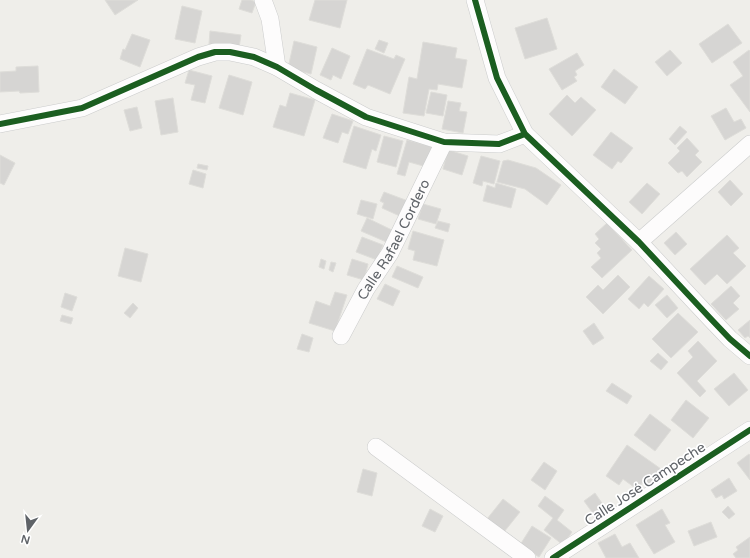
<svg xmlns="http://www.w3.org/2000/svg" width="750" height="558" viewBox="0 0 750 558" font-family="'Varela Round',sans-serif">
<style>
.building{fill:#d6d5d3;stroke:#deddd9}
.lines{fill:none;stroke-linecap:round;stroke-linejoin:round}
.minor-casing{stroke:#cbcccc;stroke-width:18}
.minor{stroke:#fdfcfc;stroke-width:17}
.cycleway-casing{stroke:#fff;stroke-width:8}
.cycleway{stroke:#1b5e20;stroke-width:6}
.labels{text-anchor:middle;dominant-baseline:central;stroke-width:3.5;stroke-linejoin:round;paint-order:stroke}
.street-label{font-size:14px;fill:#5f6368;stroke:#fff}
</style>
<rect width="100%" height="100%" fill="#efeeea"/>
<path class="building" d="M105 0H138L115 15Z
M242 0H251L256 2 252 13 239 9Z
M315 0H347L340 28 309 20Z
M182 6 202 11 195 43 175 39Z
M547 18 557 49 525 59 515 28Z
M728 24 742 43 712 63 699 44Z
M210 31 241 35 239 48 209 44Z
M132 34 150 40 140 67 120 59 123 49 125 50Z
M379 40 388 43 384 53 375 49Z
M294 41 317 47 311 74 288 68Z
M423 42 457 48 455 58 467 60 462 88 438 84 437 90 429 89 424 116 403 113 409 77 417 79Z
M332 48 350 56 341 79 333 75 331 80 320 75Z
M367 49 394 59 396 55 405 59 390 94 368 85 365 89 353 84Z
M670 50 682 63 667 76 655 62Z
M749 50 750 51V112L730 85 743 76 733 62Z
M577 53 584 65 575 71 577 75 574 77 577 81 562 90 549 69Z
M38 66 39 92 20 93 19 91 0 92V72L16 71V67Z
M614 69 638 87 625 104 601 87Z
M189 70 212 76 205 103 191 100 195 85 185 83Z
M229 75 252 82 243 115 219 108Z
M431 92 447 95 443 116 426 113Z
M290 93 315 100 304 136 273 127 280 105 286 107Z
M567 95 575 103 581 97 596 110 572 136 549 114Z
M173 98 178 132 161 135 155 101Z
M448 101 461 103 459 111 467 112 463 133 442 129Z
M137 107 142 128 130 131 124 110Z
M726 108 734 122 741 119 746 128 725 140 711 116Z
M332 114 353 121 348 134 342 132 338 143 323 138Z
M354 126 381 135 376 151 372 149 366 169 343 162Z
M680 126 687 132 675 145 669 139Z
M611 132 633 148 621 163 618 161 612 169 593 155Z
M384 136 403 141 396 167 377 162Z
M687 138 699 151 695 155 702 162 687 177 682 171 678 173 668 163 680 151 677 148Z
M407 140 433 147 427 167 409 162 405 176 397 174Z
M448 150 468 156 462 175 443 169Z
M0 155 15 163 4 185 0 183Z
M481 156 500 161 494 184 483 181 482 186 473 183Z
M508 160 536 168 561 185 547 205 525 189 497 182 503 161Z
M198 164 208 166 207 170 197 168Z
M193 170 206 174 203 188 189 184Z
M730 180 743 194 731 206 718 192Z
M496 183 516 189 511 208 483 201 487 185 495 188Z
M647 183 660 194 642 214 629 202Z
M384 192 408 201 402 217 382 208 384 203 380 201Z
M361 200 377 204 373 219 357 214Z
M423 204 441 209 436 224 418 219Z
M367 218 396 232 391 244 361 231Z
M438 221 450 224 448 232 435 228Z
M607 223 632 250 602 278 591 267 601 258 597 253 601 249 595 243 599 239 595 234Z
M413 231 444 240 437 266 413 260 415 251 408 249Z
M676 232 687 244 675 255 664 243Z
M727 235 739 248 733 253 746 266 727 284 717 274 705 285 690 269Z
M362 237 383 245 377 260 356 252Z
M125 248 148 254 141 282 118 276Z
M321 259 326 261 324 269 319 267Z
M352 259 368 264 364 280 347 275Z
M331 262 336 263 333 272 329 270Z
M397 266 423 277 418 288 392 277Z
M618 275 630 287 603 314 586 297 598 285 603 290Z
M649 276 664 289 648 307 644 303 639 309 628 299Z
M385 284 400 291 393 306 377 299Z
M731 286 740 296 733 303 739 309 726 320 711 304Z
M335 292 347 295 335 331 309 323 316 301 330 306Z
M65 293 77 297 72 311 61 307Z
M667 295 678 308 667 318 655 305Z
M133 303 138 308 130 318 124 313Z
M678 313 698 332 671 358 652 339Z
M62 315 73 318 71 324 60 321Z
M750 320V338L748 336 745 338 738 330Z
M594 323 604 338 593 345 583 331Z
M302 334 313 338 309 352 297 349Z
M698 341 717 361 697 381 706 391 700 397 677 373 693 357 688 351Z
M658 353 668 362 661 370 650 361Z
M734 373 748 390 729 406 714 389Z
M612 383 632 396 627 404 606 391Z
M686 400 709 418 693 438 671 420Z
M650 414 671 430 655 451 634 435Z
M627 445 661 469 648 487 642 483 638 490 623 479 619 485 606 476Z
M749 454 750 455V480L737 463Z
M544 462 557 471 545 490 531 480Z
M363 469 377 473 372 496 357 492Z
M729 478 737 491 724 499 722 495 716 498 711 490Z
M595 493 608 512 597 519 584 501Z
M545 496 564 510 557 520 572 532 563 545 544 530 553 518 538 506Z
M503 499 520 512 504 532 487 519Z
M728 506 735 514 729 519 722 512Z
M430 509 443 516 435 532 422 526Z
M662 509 670 523 665 525 675 542 654 554 636 525Z
M711 522 717 537 694 546 688 531Z
M532 526 551 538 539 557 520 545Z
M615 534 622 547 630 543 639 558H606L598 543Z
M750 537V558H736L733 554 738 550 736 547Z"/>
<g class="lines">
<defs>
<g id="minor">
<path d="M263 0 270 19 277 67"/>
<path d="M475 0 497 78 525 134 639 242 710 318 730 339 750 356"/>
<path d="M0 124 82 108 198 57 215 52H230L254 57 277 67 316 90 366 117 444 142 499 144 525 134"/>
<path d="M639 242 750 144"/>
<path id="s1" d="M341 336 366 289 390 253 444 142"/>
<path d="M376 447 527 558"/>
<path d="M553 558 750 430"/>
</g>
</defs>
<use href="#minor" class="minor-casing"/>
<use href="#minor" class="minor"/>
<defs>
<path id="cycleway" d="M475 0 497 78 525 134 639 242 710 318 730 339 750 356
M0 124 82 108 198 57 215 52H230L254 57 277 67 316 90 366 117 444 142 499 144 525 134
M553 558 750 430"/>
</defs>
<use href="#cycleway" class="cycleway-casing"/>
<use href="#cycleway" class="cycleway"/>
</g>
<g class="labels">
<g class="street-label">
<text stroke="none"><textPath href="#s1" startOffset="110">Calle Rafael Cordero</textPath></text>
<text transform="translate(645 484) rotate(-33)">Calle José Campeche</text>
</g>
</g>
<g transform="translate(28 530) rotate(195)" stroke="#ffffff" stroke-width="3" paint-order="stroke">
<path d="M0-3L7 15L0 10L-7 15Z" fill="#5f6368"/>
<text y="-6" font-size="11" font-weight="bold" text-anchor="middle" fill="#5f6368">N</text>
</g>
</svg>
